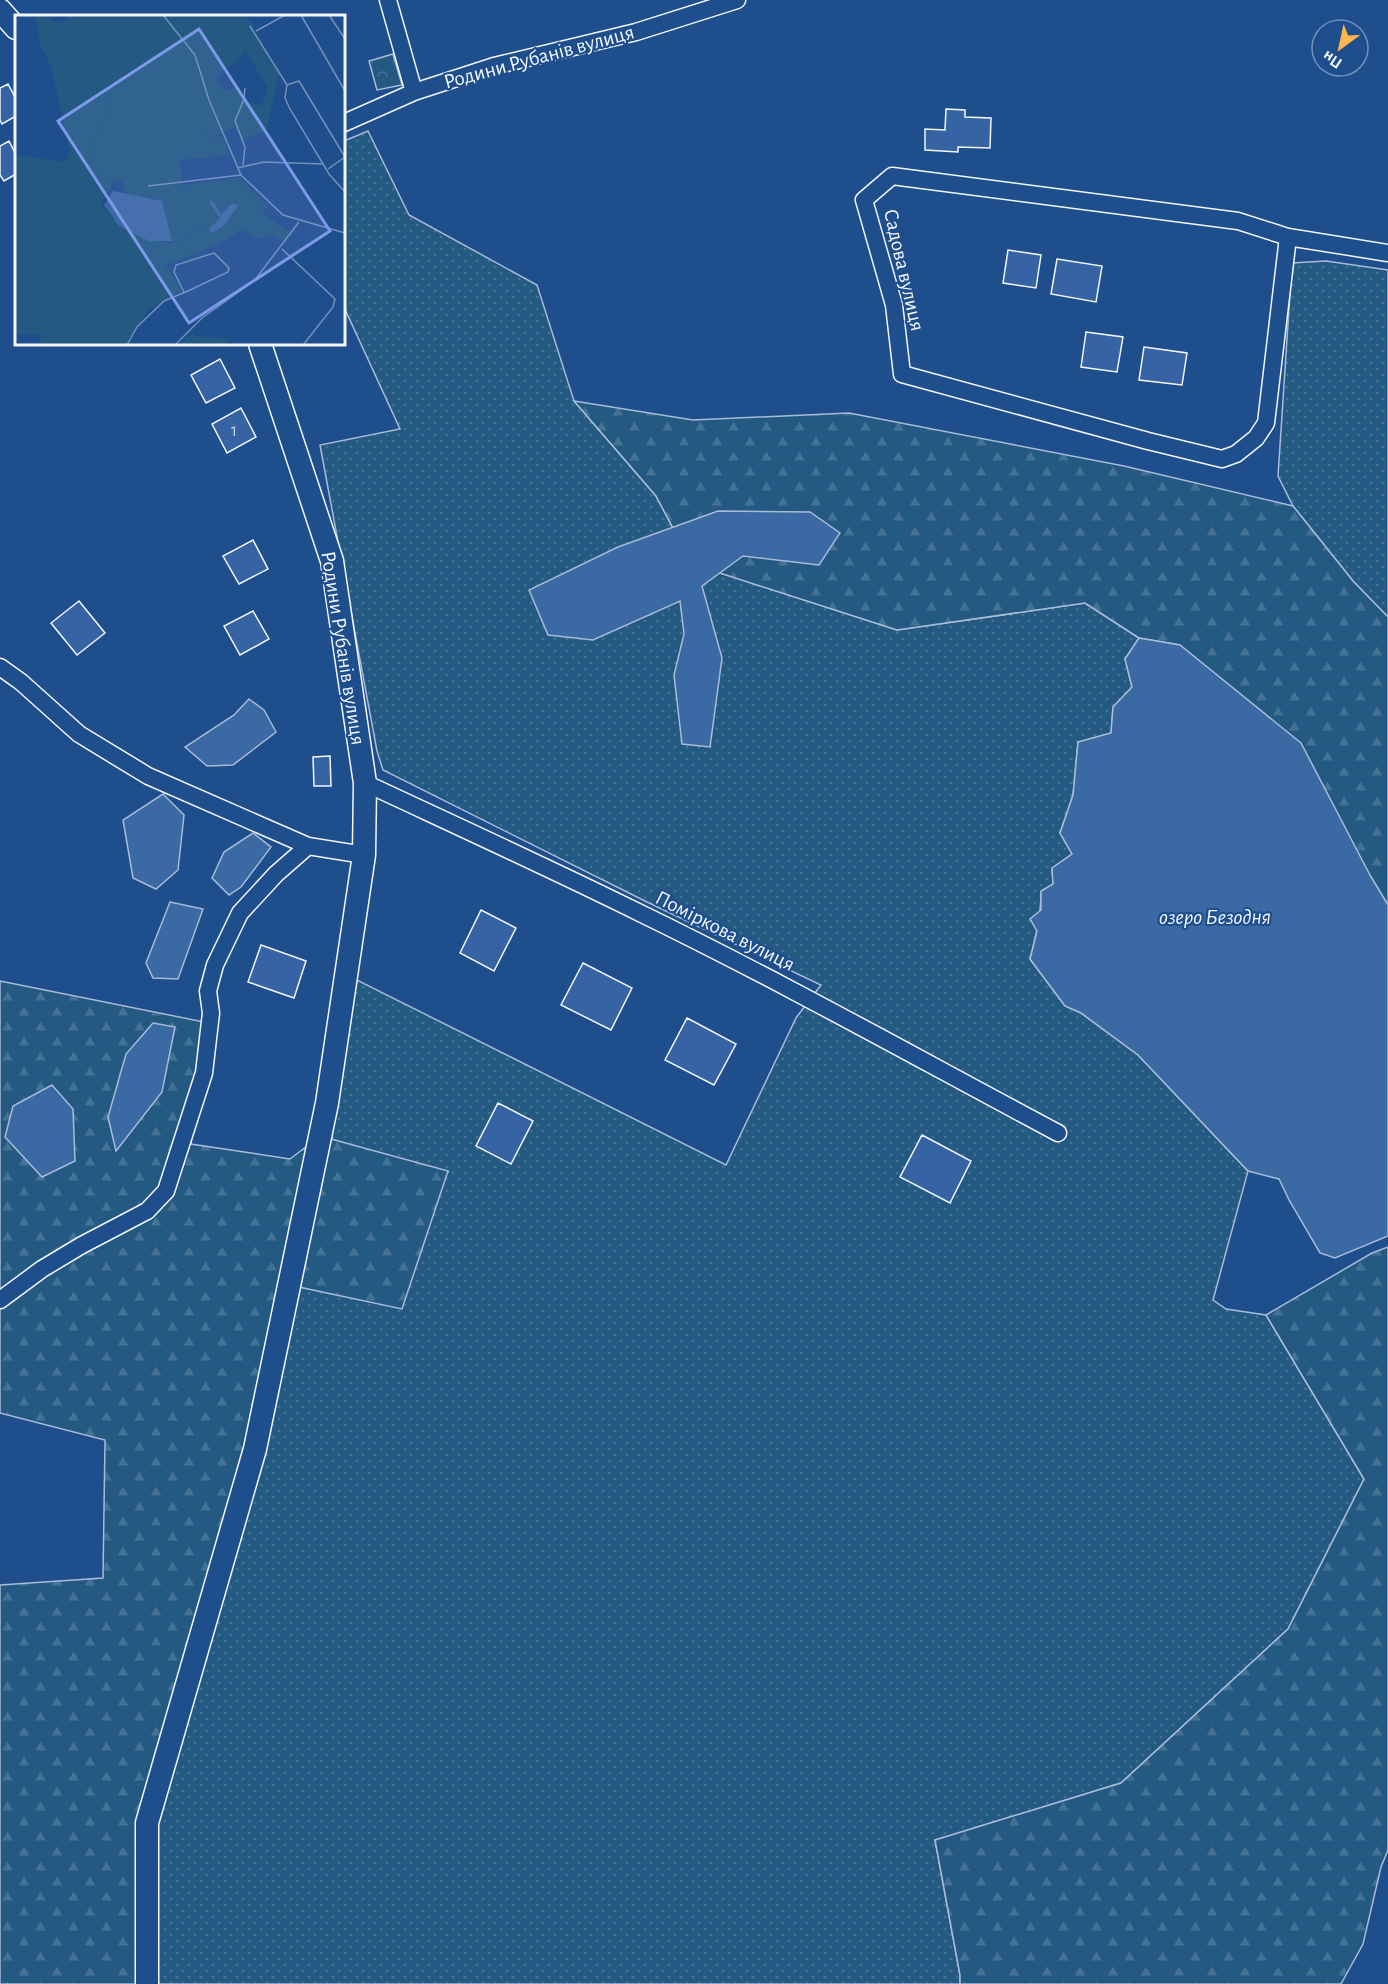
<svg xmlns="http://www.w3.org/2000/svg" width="1388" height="1984" viewBox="0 0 1388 1984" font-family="'Alegreya Sans',sans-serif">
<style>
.grass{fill:url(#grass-dots);stroke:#a8bbd7;stroke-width:1.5}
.forest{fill:url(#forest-firs);stroke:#a8bbd7;stroke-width:1.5}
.park{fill:url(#park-crowns);stroke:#a8bbd7;stroke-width:1.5}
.water{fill:#3b69a3;stroke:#a8bbd7;stroke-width:1.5}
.building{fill:#3563a3;stroke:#f2f6ff;stroke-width:1.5}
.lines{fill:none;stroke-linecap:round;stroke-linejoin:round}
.street-casing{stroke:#f2f6ff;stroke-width:19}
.secondary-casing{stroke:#f2f6ff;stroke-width:25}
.street{stroke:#1f4e8c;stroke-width:16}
.secondary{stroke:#1f4e8c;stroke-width:22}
.labels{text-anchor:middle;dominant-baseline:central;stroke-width:4.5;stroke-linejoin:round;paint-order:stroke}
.number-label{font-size:18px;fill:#c3d1e8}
.street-label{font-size:21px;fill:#f2f6ff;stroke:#1f4e8c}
.water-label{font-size:22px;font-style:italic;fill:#f2f6ff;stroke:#1f4e8c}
.inset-road{fill:none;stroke:#7391ba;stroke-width:1.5}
.view{fill:#7d9aea;fill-opacity:0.15;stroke:#7d9aea;stroke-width:3}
.inset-edge{fill:none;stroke:#f2f6ff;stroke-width:3}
</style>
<defs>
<pattern id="grass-dots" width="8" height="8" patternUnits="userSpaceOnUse" patternTransform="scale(1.5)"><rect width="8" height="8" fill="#245a82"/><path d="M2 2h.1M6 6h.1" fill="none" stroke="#447295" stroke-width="1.8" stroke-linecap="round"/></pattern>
<pattern id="forest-firs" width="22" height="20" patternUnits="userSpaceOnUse" patternTransform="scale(1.5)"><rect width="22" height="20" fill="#245a82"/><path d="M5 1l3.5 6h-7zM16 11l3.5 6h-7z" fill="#447295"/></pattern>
<pattern id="park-crowns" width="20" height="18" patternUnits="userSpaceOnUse" patternTransform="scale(1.5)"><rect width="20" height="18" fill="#245a82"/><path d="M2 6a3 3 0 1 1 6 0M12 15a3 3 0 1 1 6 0" fill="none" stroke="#447295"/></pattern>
</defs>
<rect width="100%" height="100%" fill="#1f4e8c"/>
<path class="grass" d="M368 131 409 215 537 285 574 401 656 496 692 564 897 630 1085 603 1139 638 1125 659 1132 687 1113 707 1111 733 1078 742 1073 795 1060 833 1072 854 1052 868 1053 884 1041 892C1041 915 1036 936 1030 959L1065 1006 1081 1013 1138 1055 1248 1171 1213 1300 1226 1309 1266 1315 1364 1479 1288 1629 1121 1783 935 1840 960 1975V1984H147V1823L289 1285 448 1172 320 1136 357 980 726 1165 796 1018 821 985 647 902 383 770 377 751 320 445 400 429 344 307V141Z
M1326 261 1388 270V617L1353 581 1293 506 1278 476 1292 263Z"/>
<path class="forest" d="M574 401 693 420 849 413 1124 466 1293 506 1353 581 1388 617V905L1371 877 1180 645 1139 638 1085 603 897 630 692 564 656 496Z
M0 981 204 1022 191 1144 290 1159 320 1136 448 1171 402 1309 289 1285 147 1823V1984H0V1585L103 1578 105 1440 0 1413Z
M1388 1247V1850L1381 1867 1363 1944 1341 1984H960V1975L935 1840 1121 1783 1288 1629 1364 1479 1266 1315 1372 1253Z"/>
<path class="park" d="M393 54 402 85 377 90 369 61Z"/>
<path class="water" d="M718 511 810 512 840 533 819 565 743 556 702 586 722 658 710 747 682 744 674 675 684 634 680 601 593 640 548 635 529 590 618 547Z
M1139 638 1180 645 1301 743 1371 877 1388 905V1236L1335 1258 1320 1253 1289 1200 1279 1179 1248 1171 1138 1055 1081 1013 1065 1006 1030 959 1037 931 1030 919 1041 910V891L1053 884 1052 868 1072 854 1060 833 1073 795 1078 742 1111 733 1113 707 1132 687 1125 659Z
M249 699 264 710 276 732 233 765 207 766 185 747 234 715Z
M163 794 184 815 178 870 156 889 133 878 123 820Z
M253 833 271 847 241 887 229 895 212 878 224 852Z
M170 902 203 909 178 979 153 978 146 963Z
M153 1023 175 1027 162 1092 116 1151 108 1117 126 1054Z
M52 1085 73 1109 75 1161 42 1177 5 1137 13 1106Z"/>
<path class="building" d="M8 84 16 99V116L2 124 0 120V88Z
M946 109 965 110V117L991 118 990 148 958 147V152L925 150V129L945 130Z
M9 141 16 155V174L4 181 0 175V146Z
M1008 250 1041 255 1036 288 1003 283Z
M1057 259 1102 266 1096 302 1051 294Z
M1086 332 1123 337 1117 372 1081 367Z
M1144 347 1187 353 1182 385 1139 380Z
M220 359 235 388 206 403 191 375Z
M241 408 256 437 227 453 212 424Z
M253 540 268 569 239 584 223 556Z
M79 601 105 633 77 655 51 623Z
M253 611 269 639 240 655 224 626Z
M330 756 331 786H314L313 757Z
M481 910 516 928 494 971 460 953Z
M261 945 306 961 294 998 248 982Z
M583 963 632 988 611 1030 561 1005Z
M687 1018 736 1044 714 1085 665 1060Z
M498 1103 533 1121 511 1164 476 1146Z
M922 1135 971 1161 950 1203 900 1177Z"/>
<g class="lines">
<defs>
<path id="street" d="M388 0 414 92
M344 123 414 92 494 66 636 32 737 0
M1288 237 1266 423 1256 438 1236 454 1222 459 1148 441 902 374 894 305 864 200 892 176 1238 221 1288 237 1388 253
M0 667 21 682 79 734 148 776 308 846 364 855
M365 783C457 826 549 868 640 913 782 982 919 1059 1058 1133
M0 1300 42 1269 82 1245 147 1211 166 1191 204 1073 211 1013 208 991 215 965 240 913 276 874 308 846"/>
<path id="secondary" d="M0 10 16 28
M147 1984V1823L255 1449 327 1103 364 855 365 783 332 561 260 344"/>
</defs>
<use href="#street" class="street-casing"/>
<use href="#secondary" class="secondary-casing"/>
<use href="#street" class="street"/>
<use href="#secondary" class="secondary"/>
</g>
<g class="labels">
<g class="number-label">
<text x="234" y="431">1</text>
</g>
<g class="street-label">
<text transform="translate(539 57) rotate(-15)">Родини Рубанів вулиця</text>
<text transform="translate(904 270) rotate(77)">Садова вулиця</text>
<text transform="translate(343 648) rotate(81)">Родини Рубанів вулиця</text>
<text transform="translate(725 931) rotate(27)">Поміркова вулиця</text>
</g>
<g class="water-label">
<text x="1215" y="917">озеро Безодня</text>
</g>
</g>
<g transform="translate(15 15)">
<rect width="330" height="330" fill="#1f4e8c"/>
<path d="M76 0H135L144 10 151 3 169 24 180 40 201 104 193 126 208 121 214 140 165 145 167 170 225 163 253 192 247 199 276 217 269 227 259 221 242 223 208 204 182 211 165 226H157L148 190 140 184 111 179 106 164 99 166 79 156 76 135 83 109 98 90 80 68V52L98 37ZM173 0H217L220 19 231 34 223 45 210 29 202 30ZM50 175 58 185 54 190 0 215V185ZM58 210 65 227 94 248 117 241 150 250 166 275 133 295 110 330H53L56 324 45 303 58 281 38 265 46 251 82 272 45 227ZM0 230 21 242 24 264 16 281 5 283 9 305 31 315 30 328 34 330H21L27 323 23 319 0 320Z" fill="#245a82"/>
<path d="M17 0H32L40 8 51 6 55 0H76L107 33 80 52V68L98 90 83 109 76 135 79 156 99 166 86 189 104 211 152 228 165 226 182 211 208 204 230 213 202 230 150 250 117 241 94 248 65 227 58 211 45 227 78 261 82 273 46 251 38 265 58 281 45 303 56 324 53 330 30 328 31 315 9 306 5 283 16 281 24 264 21 242 0 230V215L54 190 58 185 50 175 0 185V140L51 147 55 137 36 51 24 28 23 10ZM135 0H173L202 30 210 29 223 45 201 62 209 76 223 72 232 86 246 91 253 73 220 19 217 0H231L264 58 251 116 227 125 220 112 192 126 188 109 201 104 180 40 151 4 144 10ZM175 320 213 324 212 330H165Z" fill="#245a82"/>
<path d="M98 176 147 186 157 226H134L104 211 89 190ZM197 185 206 199 218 188 223 191 208 211 199 217H195V213L205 203 194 187Z" fill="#3b69a3"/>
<path class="inset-road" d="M148 0 180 40 194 85 226 160 268 200 330 218M286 0 330 76M314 0 330 24M235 11 272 70M241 16 270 0M272 70 270 83 275 94 314 159 330 177M272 70 284 66 330 142M228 150 230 132 220 106 229 84 230 73M222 153 249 147 309 149M313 154 330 142M133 171 226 160M267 234 320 284 318 292 288 330M112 330 122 312 149 286 175 275 213 257 214 253 199 238 161 250 159 257 169 277M160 330 187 303 239 266 284 207"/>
<path class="view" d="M184 14 315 216 174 308 43 106Z"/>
<rect width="330" height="330" class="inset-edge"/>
</g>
<g transform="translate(1340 48) rotate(213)"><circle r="28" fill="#1f4e8c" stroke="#7391ba" stroke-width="1.5"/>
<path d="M0-4.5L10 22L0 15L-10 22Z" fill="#ffb74d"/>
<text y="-9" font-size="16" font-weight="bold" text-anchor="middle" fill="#f2f6ff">Пн</text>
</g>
</svg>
